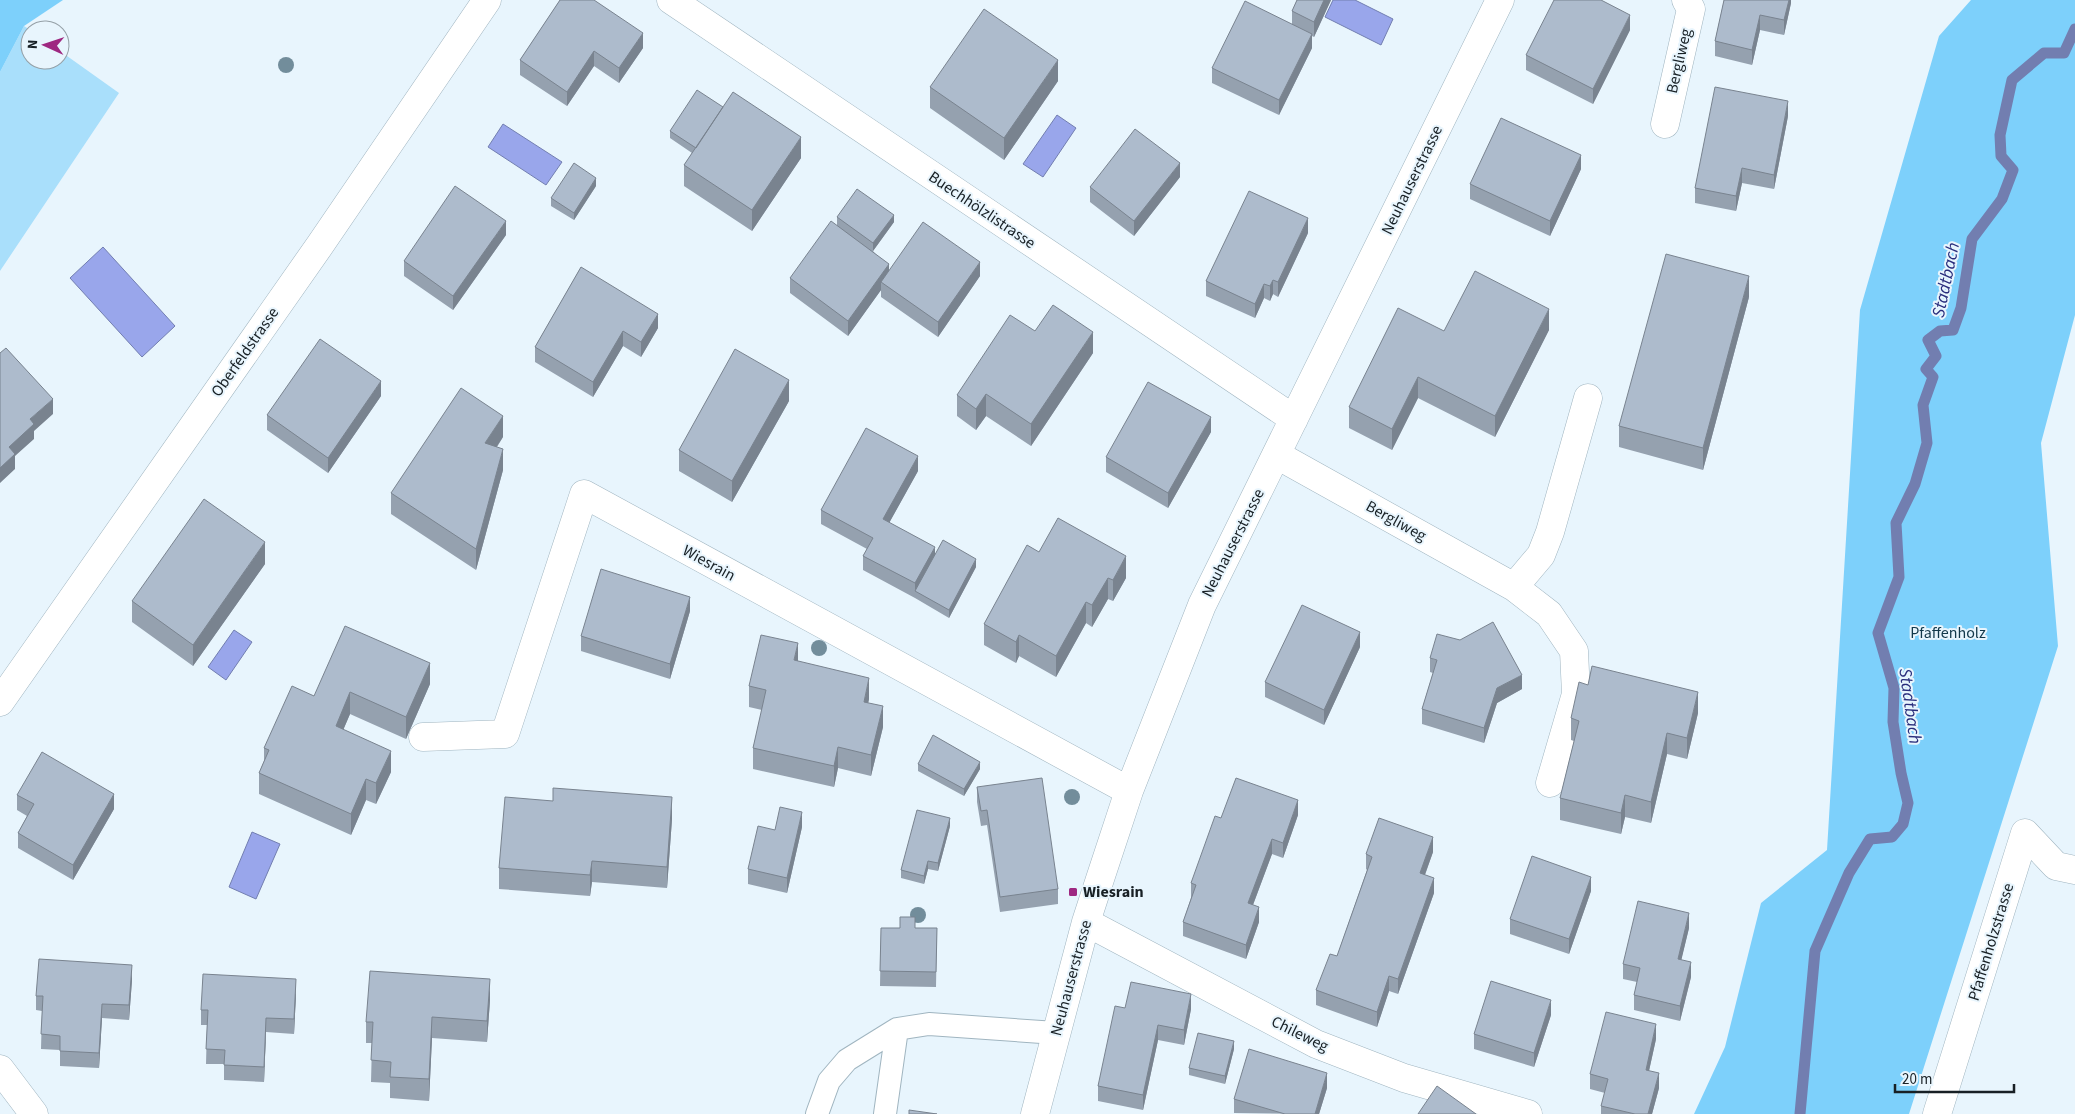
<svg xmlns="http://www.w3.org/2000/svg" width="2075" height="1114" viewBox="0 0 2075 1114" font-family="'Source Sans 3',sans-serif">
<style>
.green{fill:#a9dffb}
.forest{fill:#7dd0fb}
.water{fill:#99a6eb;stroke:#727eb0}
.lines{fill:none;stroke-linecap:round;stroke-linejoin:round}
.stream{stroke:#727eb0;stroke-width:11}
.service-casing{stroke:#a0b5c0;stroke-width:24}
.minor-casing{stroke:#a0b5c0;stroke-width:29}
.service{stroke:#fff;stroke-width:22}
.minor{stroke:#fff;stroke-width:28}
.tree{fill:#728d9b}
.wall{fill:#95a1af}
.shaded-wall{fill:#79838f}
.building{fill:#adbbcc;stroke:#79838f}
.poi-dot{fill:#9e2881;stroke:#e8f5fd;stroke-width:2}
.labels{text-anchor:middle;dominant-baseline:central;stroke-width:4;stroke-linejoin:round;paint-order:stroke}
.street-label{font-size:16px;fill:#182025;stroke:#e8f5fd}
.park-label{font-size:16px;fill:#12384a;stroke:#e8f5fd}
.poi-label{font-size:16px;font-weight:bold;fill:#182025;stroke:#e8f5fd;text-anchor:start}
.water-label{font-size:18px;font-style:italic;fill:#292d7c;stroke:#e8f5fd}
</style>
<rect width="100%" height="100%" fill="#e8f5fd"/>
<path class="green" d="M24 26 30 30V60H60V51L119 93 0 271V72Z"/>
<path class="forest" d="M0 0H63L24 26 0 72Z
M1971 0H2075V315L2041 443 2058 646 1909 1114H1694L1725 1047 1761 903 1827 850 1860 310 1939 36Z"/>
<path class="water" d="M1333 0H1355L1393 19 1381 45 1325 17Z
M1057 115 1076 128 1043 177 1023 164Z
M503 124 562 162 546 185 488 147Z
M103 247 175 326 142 357 70 278Z
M234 630 252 642 226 680 208 667Z
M252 832 280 844 256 899 229 887Z"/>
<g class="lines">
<path class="stream" d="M1800 1114 1815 951 1849 873 1870 839 1892 837 1903 824 1908 803 1901 773 1893 722 1894 688 1878 633 1899 577 1896 523 1915 484 1927 443 1923 405 1933 377 1926 369 1936 356 1928 340 1940 331 1953 330 1961 308 1972 239 2002 199 2013 170 2001 156 2000 135 2012 80 2044 53H2064L2075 29"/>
<defs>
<path id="service" d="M817 1114 829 1081 847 1060 897 1029 929 1024 1056 1033
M885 1114 897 1029"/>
<path id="minor" d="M671 0 1294 419
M1665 124 1691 9 1686 0
M1277 455 1514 587 1541 555 1550 532 1588 398
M1514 587 1549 614 1574 651 1576 694 1550 783
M0 702 320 245 487 0
M423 737 505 734 584 494 1129 791
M1086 922 1316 1044 1404 1078 1528 1114
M0 1069 34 1114
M1035 1114 1086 922 1099 882 1129 791 1202 605 1500 0
M1937 1114 2025 833 2056 866 2075 870"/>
</defs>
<use href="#service" class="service-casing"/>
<use href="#minor" class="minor-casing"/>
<use href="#service" class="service"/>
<use href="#minor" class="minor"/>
</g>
<g class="tree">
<circle cx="286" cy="65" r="8"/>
<circle cx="819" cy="648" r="8"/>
<circle cx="1072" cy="797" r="8"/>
<circle cx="918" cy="915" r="8"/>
</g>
<path class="wall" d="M560 0 643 48 619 83 594 66 567 106 520 75V60Z
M1297 0H1331L1314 37 1312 36V48L1279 115 1212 83V68L1292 24V11Z
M1724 0H1791V3L1784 35 1760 30 1752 65 1715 56V41Z
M1630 30 1593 104 1526 70V55Z
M1058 81 1004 160 930 108V87Z
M1788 116 1774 189 1742 183 1736 211 1695 203V188Z
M670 131 801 158 752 231 684 186V165L692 153 670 138Z
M1581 169 1550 236 1470 199V184Z
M1180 177 1134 236 1090 202V187Z
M596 186 574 220 551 206V198Z
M837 217 894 222 873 251 889 270 980 276 938 337 881 297V290L848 336 790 293V278L837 225Z
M1308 233 1278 297 1273 294 1270 301 1264 298 1255 318 1206 296V281Z
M506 235 453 310 404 276V261Z
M581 267 658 328 641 357 623 346 593 397 535 362V347Z
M1749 297 1703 470 1619 447V426Z
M1549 330 1495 437 1418 398 1392 450 1349 428V407L1444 331Z
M1035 331 1093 353 1031 446 986 416 976 430 957 416V395Z
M381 396 328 473 267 430V415Z
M789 401 732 502 679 471V450Z
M1211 432 1168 508 1106 472V457Z
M503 437 497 447 503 470 476 570 391 514V493Z
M918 471 889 523 935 554 976 567 949 618 915 598 863 570V556L867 549 821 524V510Z
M1039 552 1126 578 1113 601 1108 599 1092 627 1086 623 1056 677 1019 656 1016 663 984 645V624Z
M265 564 193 666 132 622V601Z
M690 611 670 679 581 651V636Z
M1360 647 1324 725 1265 697V682Z
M1430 658 1522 689 1497 703 1484 743 1422 724V709L1433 673 1430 672Z
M798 661 869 699 868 703 883 727 871 776 838 768 834 787 753 769V748L762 710 749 707V686Z
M430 684 406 739 350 714 343 730 391 772 376 804 366 800 351 835 259 794V773L264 761V748L314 696Z
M1698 713 1687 759 1667 754 1651 823 1625 817 1621 834 1560 820V798L1574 741 1571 740V718Z
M918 764 980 769 964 796 918 771Z
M977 787 1058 889V904L1000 912 987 825 981 826 977 802Z
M17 795 114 809 73 880 18 848V833L27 816 17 810Z
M1298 815 1283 858 1272 854 1253 905 1259 922 1246 959 1183 936V922L1191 898V883L1221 818Z
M672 819 667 888 592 882 590 896 499 889V868Z
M950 826 938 871 928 869 924 884 901 878V870Z
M802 827 787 893 748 884V869L775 830Z
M1433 852 1425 875 1434 893 1398 994 1389 991 1377 1027 1316 1005V990L1337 956 1367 870 1366 869V854Z
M1591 891 1569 954 1510 934V919Z
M881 928H937L936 987 880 986Z
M1689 928 1681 960 1691 977 1680 1021 1634 1010V995L1637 982 1623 979V964Z
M132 980 129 1020 102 1018 99 1068 60 1066V1050L41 1049 42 1011 36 1010V996Z
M296 994 294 1034 266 1032 264 1082 224 1080V1064H206L207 1025H201V1010Z
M490 1000 487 1042 432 1038 429 1101 390 1098V1083L371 1082 372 1043H366V1022Z
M1125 1008 1191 1009 1184 1045 1158 1040 1143 1110 1098 1101V1086Z
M1551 1015 1534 1067 1474 1049V1034Z
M1656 1039 1649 1071 1659 1088 1652 1114H1601V1106L1605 1093 1590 1089V1074Z
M1234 1049 1225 1084 1189 1075V1068Z
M1327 1088 1319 1114 1234 1113V1099Z"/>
<path class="shaded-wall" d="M1324 0H1331L1314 37V22Z
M1789 0H1791V3L1784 35V20Z
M1630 15V30L1593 104V89Z
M1760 15V30L1752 65V50Z
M643 33V48L619 83V68Z
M1312 34V48L1279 115V100Z
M594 51V66L567 106V92Z
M1058 60V81L1004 160V138Z
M1788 101V116L1774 189V175Z
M801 137V158L752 231V210Z
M1581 155V169L1550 236V221Z
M1180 163V177L1134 236V221Z
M1742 168V183L1736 211V196Z
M596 178V186L574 220V213Z
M894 215V222L873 251V243Z
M1308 218V233L1278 297V282Z
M506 221V235L453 310V296Z
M980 262V276L938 337V322Z
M889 264V278L881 282V290L848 336V321Z
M1749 276V297L1703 470V448Z
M1273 280V294L1270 301V286Z
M1264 284V298L1255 318V304Z
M1549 309V330L1495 437V416Z
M658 314V328L641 357V342Z
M623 331V346L593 397V382Z
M1093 332V353L1031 446V424Z
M1418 377V398L1392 450V429Z
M789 380V401L732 502V481Z
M381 381V396L328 473V458Z
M986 394V416L976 430V409Z
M53 399V414L34 431V439L15 456V469L0 483V468L9 447 30 419Z
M503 416V437L485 464V443Z
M1211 417V432L1168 508V493Z
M503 449V470L476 570V549Z
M918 456V471L883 534V519Z
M265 542V564L193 666V645Z
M935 547V562L915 591V583Z
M1126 556V578L1113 601V580Z
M976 559V567L949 618V610Z
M1108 578V599L1092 627V605Z
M690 597V611L670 679V664Z
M1086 602V623L1056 677V656Z
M1360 632V647L1324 725V710Z
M1019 635V656L1016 663V642Z
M798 643V664L794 660Z
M430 663V684L406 739V717Z
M1522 675V689L1497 703 1484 743V728L1497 688Z
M869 678V699L864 723V702Z
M350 692V714L336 747V726Z
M1698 692V713L1687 759V738Z
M883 706V727L871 776V755Z
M1667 733V754L1651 823V802Z
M838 747V768L834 787V766Z
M391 751V772L376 804V783Z
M980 762V769L964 796V789Z
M366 779V800L351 835V814Z
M114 794V809L73 880V865Z
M1625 795V817L1621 834V813Z
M672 797V819L667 888V867Z
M1298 800V815L1283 858V843Z
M802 812V827L787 893V878Z
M950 818V826L938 871V863Z
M1433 837V852L1420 888V873Z
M1272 839V854L1248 918V903Z
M592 861V882L590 896V875Z
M928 861V869L924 884V876Z
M1591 877V891L1569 954V939Z
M1434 878V893L1398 994V979Z
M1259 907V922L1246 959V945Z
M1689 913V928L1678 974V959Z
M1691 962V977L1680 1021V1006Z
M132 965V980L129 1020V1005Z
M1389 976V991L1377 1027V1012Z
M296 979V994L294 1034V1019Z
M490 979V1000L487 1042V1021Z
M1191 994V1009L1184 1045V1030Z
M1551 1000V1015L1534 1067V1053Z
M102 1004V1018L99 1068V1053Z
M432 1017V1038L429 1101V1079Z
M266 1018V1032L264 1082V1067Z
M1656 1024V1039L1646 1084V1070Z
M1158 1025V1040L1143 1110V1095Z
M1234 1041V1049L1225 1084V1076Z
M1327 1073V1088L1319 1114H1315Z
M1659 1073V1088L1652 1114H1648Z"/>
<path class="building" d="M560 0H594L643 33 619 68 594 51 567 92 520 60Z
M1297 0H1324L1314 22 1292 11Z
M1554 0H1601L1630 15 1593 89 1526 55Z
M1724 0H1789L1784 20 1760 15 1752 50 1715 41Z
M1245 1 1312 34 1279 100 1212 68Z
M984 9 1058 60 1004 138 930 87Z
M1715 87 1788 101 1774 175 1742 168 1736 196 1695 188Z
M697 90 723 107 696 148 670 131Z
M733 92 801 137 752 210 684 165Z
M1501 118 1581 155 1550 221 1470 184Z
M1135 129 1180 163 1134 221 1090 187Z
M574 163 596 178 574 213 551 198Z
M455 186 506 221 453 296 404 261Z
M857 189 894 215 873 243 837 217Z
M1249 191 1308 218 1278 282 1273 280 1270 286 1264 284 1255 304 1206 281Z
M831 221 889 264 848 321 790 278Z
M923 222 980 262 938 322 881 282Z
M1666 254 1749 276 1703 448 1619 426Z
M581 267 658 314 641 342 623 331 593 382 535 347Z
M1475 271 1549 309 1495 416 1418 377 1392 429 1349 407 1398 308 1444 331Z
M1053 305 1093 332 1031 424 986 394 976 409 957 395 1010 315 1035 331Z
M320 339 381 381 328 458 267 415Z
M6 348 53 399 30 419 34 424 9 447 15 454 0 468V353Z
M735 349 789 380 732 481 679 450Z
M1148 382 1211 417 1168 493 1106 457Z
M461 388 503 416 485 443 503 449 476 549 391 493Z
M866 428 918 456 883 519 935 547 915 583 863 556 873 538 821 510Z
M204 499 265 542 193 645 132 601Z
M1058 518 1126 556 1113 580 1108 578 1092 605 1086 602 1056 656 1019 635 1016 642 984 624 1027 545 1039 552Z
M943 540 976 559 949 610 915 591Z
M601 569 690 597 670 664 581 636Z
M1302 605 1360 632 1324 710 1265 682Z
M1493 622 1522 675 1497 688 1484 728 1422 709 1437 660 1430 658 1437 634 1460 640Z
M345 626 430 663 406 717 350 692 336 726 391 751 376 783 366 779 351 814 259 773 269 750 264 748 292 686 314 696Z
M761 635 798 643 794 660 869 678 864 702 883 706 871 755 838 747 834 766 753 748 766 690 749 686Z
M1592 666 1698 692 1687 738 1667 733 1651 802 1625 795 1621 813 1560 798 1579 721 1571 718 1579 682 1588 685Z
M933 735 980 762 964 789 918 764Z
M42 752 114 794 73 865 18 833 34 804 17 795Z
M1042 778 1058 889 1000 897 987 810 981 811 977 787Z
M1236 778 1298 800 1283 843 1272 839 1248 903 1259 907 1246 945 1183 922 1196 885 1191 883 1215 816 1221 818Z
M553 788 672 797 667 867 592 861 590 875 499 868 505 797 553 801Z
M780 807 802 812 787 878 748 869 758 826 775 830Z
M917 810 950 818 938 863 928 861 924 876 901 870Z
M1379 818 1433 837 1420 873 1434 878 1398 979 1389 976 1377 1012 1316 990 1330 954 1337 956 1372 857 1366 854Z
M1532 856 1591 877 1569 939 1510 919Z
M1638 901 1689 913 1678 959 1691 962 1680 1006 1634 995 1640 968 1623 964Z
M900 917H915V928H937L936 972 880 971 881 928H900Z
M39 959 132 965 129 1005 102 1004 99 1053 60 1051V1036L41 1034 43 996H36Z
M370 971 490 979 487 1021 432 1017 429 1079 390 1077 391 1062 371 1060 373 1022H366Z
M203 974 296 979 294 1019 266 1018 264 1067 224 1065 225 1050 206 1049 208 1010H201Z
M1491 981 1551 1000 1534 1053 1474 1034Z
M1131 982 1191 994 1184 1030 1158 1025 1143 1095 1098 1086 1115 1006 1125 1008Z
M1606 1012 1656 1024 1646 1070 1659 1073 1648 1114H1635L1601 1106 1608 1079 1590 1074Z
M1198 1033 1234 1041 1225 1076 1189 1068Z
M1249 1049 1327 1073 1315 1114H1285L1234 1099Z
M1437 1086 1476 1114H1418Z
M909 1110 937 1114H909Z"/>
<rect class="poi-dot" x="1068" y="887" width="10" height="10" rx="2.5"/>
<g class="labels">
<g class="street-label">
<text transform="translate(1679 61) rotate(-77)">Bergliweg</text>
<text transform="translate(1412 180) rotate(-64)">Neuhauserstrasse</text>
<text transform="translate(982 210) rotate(34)">Buechhölzlistrasse</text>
<text transform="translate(245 352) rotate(-55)">Oberfeldstrasse</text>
<text transform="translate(1396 521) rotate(29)">Bergliweg</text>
<text transform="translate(1233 543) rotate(-63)">Neuhauserstrasse</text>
<text transform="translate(709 563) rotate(29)">Wiesrain</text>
<text transform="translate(1991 942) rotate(-73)">Pfaffenholzstrasse</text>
<text transform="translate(1071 978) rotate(-75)">Neuhauserstrasse</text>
<text transform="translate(1300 1034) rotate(26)">Chileweg</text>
</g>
<g class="park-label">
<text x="1948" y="633">Pfaffenholz</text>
</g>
<g class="poi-label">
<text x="1083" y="892">Wiesrain</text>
</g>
<g class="water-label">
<text transform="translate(1946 280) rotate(-78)">Stadtbach</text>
<text transform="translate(1910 706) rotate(82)">Stadtbach</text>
</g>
</g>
<g transform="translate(45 45) rotate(273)"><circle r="24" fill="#e8f5fd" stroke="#95a0a7"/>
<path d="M0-4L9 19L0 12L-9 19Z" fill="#9e2881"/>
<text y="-8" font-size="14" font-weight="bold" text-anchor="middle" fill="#182025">N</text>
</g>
<path d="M1895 1084v8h119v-8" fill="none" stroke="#182025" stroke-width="2.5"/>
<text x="1902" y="1084" font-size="15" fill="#182025" stroke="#e8f5fd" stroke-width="4" paint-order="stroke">20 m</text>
</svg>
